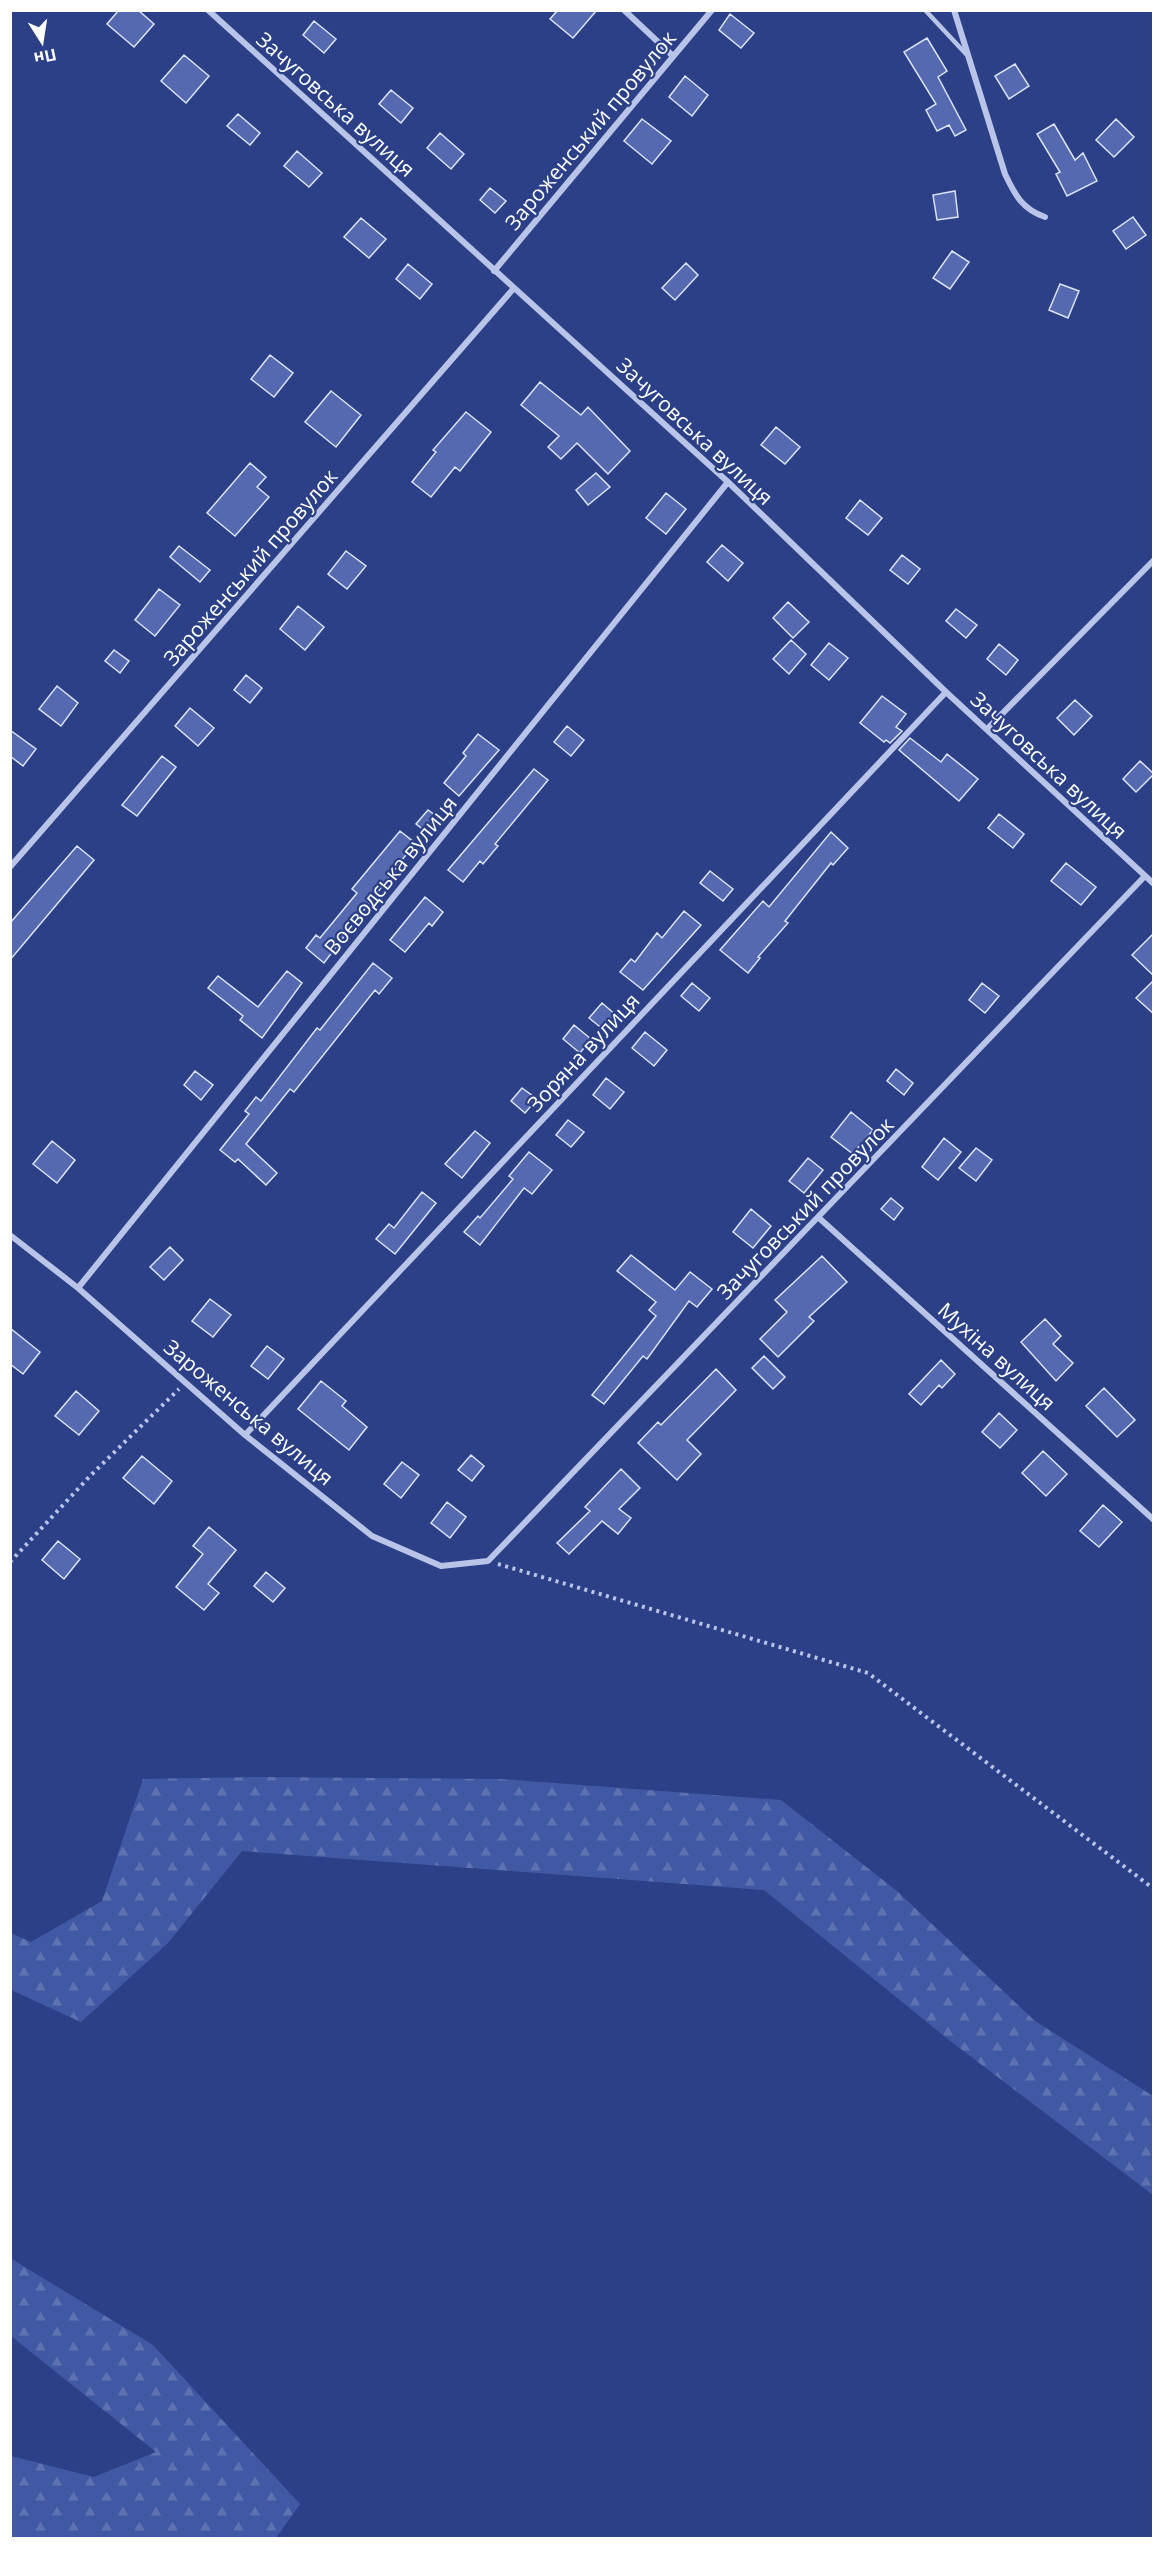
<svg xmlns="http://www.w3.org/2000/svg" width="1164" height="2549" viewBox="0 0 1164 2549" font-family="'Open Sans',sans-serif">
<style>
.forest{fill:url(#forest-firs)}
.building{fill:#5469af;stroke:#dce3f7;stroke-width:1.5}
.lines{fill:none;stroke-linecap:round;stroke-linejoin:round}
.path{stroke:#b9c4e8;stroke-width:4;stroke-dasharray:3 4.5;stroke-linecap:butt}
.lane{stroke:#b9c4e8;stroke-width:4.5}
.street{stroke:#b9c4e8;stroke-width:6}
.labels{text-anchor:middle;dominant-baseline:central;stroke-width:4.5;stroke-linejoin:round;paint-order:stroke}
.street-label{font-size:21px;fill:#fff;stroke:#2c4088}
</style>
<defs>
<pattern id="forest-firs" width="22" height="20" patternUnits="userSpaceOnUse" patternTransform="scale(1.5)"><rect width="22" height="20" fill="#4159a4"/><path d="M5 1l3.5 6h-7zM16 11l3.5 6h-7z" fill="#5e72b2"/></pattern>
</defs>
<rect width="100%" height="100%" fill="#2c4088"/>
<path class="forest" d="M262 1777 500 1779 781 1800 897 1891 1035 2021 1153 2096V2195L949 2040 764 1890 242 1851 168 1943 81 2022 11 1990V1933L31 1942 102 1901 143 1779Z
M10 2258 153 2345 300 2504 276 2538H11V2456L94 2477 156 2452 11 2336Z"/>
<path class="building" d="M119 10H138L154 24 134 47 107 24Z
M558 10H597L573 38 550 19Z
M730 14 754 33 741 48 719 30Z
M314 21 336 39 324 53 303 35Z
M927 38 947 71 938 77 966 130 955 136 949 125 937 131 926 110 936 104 904 52Z
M184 55 209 76 186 103 161 81Z
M1015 64 1029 86 1009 99 995 76Z
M685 76 708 95 692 116 669 97Z
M391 90 413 108 401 123 379 104Z
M238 114 260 133 250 145 227 126Z
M642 119 671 141 652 164 624 141Z
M1116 119 1134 137 1114 157 1096 140Z
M1054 124 1075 160 1083 153 1097 181 1067 196 1056 174 1060 172 1037 134Z
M440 133 464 154 451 169 427 148Z
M297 151 322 173 309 187 284 166Z
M490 188 506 201 495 213 480 200Z
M955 191 958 217 937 220 933 195Z
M1133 217 1146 235 1126 249 1113 231Z
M361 218 386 239 369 258 344 237Z
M952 251 969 262 950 289 933 278Z
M686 263 698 275 675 300 662 288Z
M408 264 432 284 420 299 396 279Z
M1060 284 1079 291 1068 318 1049 310Z
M270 355 293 373 274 397 251 379Z
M540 382 581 415 588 407 630 451 608 474 577 443 561 459 548 447 559 436 521 405Z
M331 391 361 415 336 447 305 422Z
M466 412 491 432 460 471 455 467 431 497 412 482 436 452 433 450Z
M776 427 800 447 785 464 761 445Z
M250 463 266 477 257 487 269 497 235 536 207 513Z
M596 473 610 487 588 505 576 490Z
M666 493 686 509 666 534 646 518Z
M860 500 882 518 868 535 846 518Z
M722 545 743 563 728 581 707 562Z
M179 546 210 570 200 582 170 557Z
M346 551 366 566 347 589 328 574Z
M902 555 920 569 908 584 890 570Z
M159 589 180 605 155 636 135 620Z
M788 602 809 622 793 638 773 618Z
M298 606 324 627 305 650 280 629Z
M956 609 977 625 966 638 946 621Z
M791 640 806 654 789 674 773 659Z
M829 643 848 658 829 680 811 665Z
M999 644 1018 660 1006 675 987 659Z
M114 650 129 661 120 673 105 661Z
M246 675 262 688 250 703 234 690Z
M57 686 78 703 61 726 39 709Z
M882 696 906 714 896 727 902 731 890 743 886 740 884 742 860 723Z
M1075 700 1092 716 1074 735 1057 718Z
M190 708 214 728 198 746 175 726Z
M567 726 584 740 571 756 554 742Z
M10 730 36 749 23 766 10 756Z
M478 734 499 750 459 796 444 783 466 756 463 753Z
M910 738 941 762 947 754 978 779 959 801 899 750Z
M162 756 176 767 137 816 122 805Z
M1140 761 1154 774 1136 792 1123 779Z
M534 769 548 780 495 844 498 846 483 864 480 861 463 882 448 870Z
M428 810 442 820 430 835 416 824Z
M999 814 1024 834 1013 848 988 828Z
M400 831 415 843 324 963 306 948 316 935 320 938 357 893 352 889Z
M831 832 848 848 833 865 831 863 785 921 788 923 758 957 760 958 748 973 720 950 763 901 769 907Z
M77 846 94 860 10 960V923Z
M1066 863 1096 887 1081 905 1051 881Z
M710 871 733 889 723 901 700 883Z
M425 897 443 912 432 926 429 923 405 952 390 940Z
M684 911 701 925 643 990 620 972 631 959 635 962 657 933 662 938Z
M1154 933V976L1132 955Z
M373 963 392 978 379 994 375 990 294 1092 290 1089 246 1144 277 1173 266 1185 238 1159 235 1162 220 1150 249 1114 245 1111 256 1097 261 1101 317 1028 320 1030Z
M287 971 302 983 262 1038 240 1020 243 1016 208 988 218 976 258 1007Z
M1154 980V1014L1136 998Z
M692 983 710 998 699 1011 681 996Z
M982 983 999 996 985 1013 969 1000Z
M602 1003 616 1015 604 1030 589 1018Z
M574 1025 591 1039 580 1053 563 1039Z
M645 1032 667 1050 654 1066 632 1048Z
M896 1069 913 1083 904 1095 887 1081Z
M195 1071 213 1085 201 1100 184 1085Z
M606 1078 624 1092 610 1109 593 1095Z
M522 1088 537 1099 525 1113 511 1101Z
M851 1112 873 1130 853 1154 831 1137Z
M568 1120 584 1132 571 1147 556 1135Z
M475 1131 490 1143 462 1178 445 1164Z
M944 1138 961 1152 938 1180 922 1167Z
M52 1141 75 1160 57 1183 33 1164Z
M976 1148 992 1160 976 1181 959 1168Z
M529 1152 552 1170 532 1194 524 1188 480 1245 464 1232 478 1216 480 1218 513 1179 509 1176Z
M808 1158 823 1170 804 1193 789 1181Z
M422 1192 436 1203 395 1254 376 1239 389 1224 394 1228Z
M891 1198 903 1208 894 1220 881 1209Z
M751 1209 771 1226 753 1248 733 1232Z
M170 1247 183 1260 164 1280 150 1267Z
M631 1255 675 1290 690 1272 712 1289 697 1307 689 1301 647 1359 643 1356 604 1404 592 1395 656 1316 649 1310 656 1302 617 1271Z
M822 1256 847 1282 809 1317 814 1321 778 1357 760 1339 787 1312 775 1300Z
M210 1299 231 1315 213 1337 192 1321Z
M1045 1319 1061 1336 1053 1344 1073 1363 1056 1381 1021 1342Z
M10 1328 40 1352 23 1374 10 1364Z
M267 1346 284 1359 268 1379 251 1366Z
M764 1356 785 1377 773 1389 752 1368Z
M941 1360 955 1374 942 1388 939 1385 921 1405 909 1394Z
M716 1369 736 1390 687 1440 701 1454 677 1480 638 1443 658 1422 661 1425Z
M321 1381 346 1401 342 1406 367 1427 349 1450 298 1409Z
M1104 1388 1135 1420 1117 1437 1086 1406Z
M76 1391 99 1411 79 1435 55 1416Z
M999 1413 1017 1430 1000 1448 982 1432Z
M1043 1451 1067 1474 1046 1496 1022 1473Z
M471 1455 484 1466 472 1481 458 1470Z
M142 1456 172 1481 154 1504 123 1478Z
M402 1462 419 1475 401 1498 384 1484Z
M621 1469 640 1488 619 1509 631 1518 618 1534 602 1521 569 1554 557 1543 590 1511 585 1507Z
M447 1502 466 1517 450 1538 431 1523Z
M1103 1505 1122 1522 1099 1547 1080 1531Z
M209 1527 236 1550 208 1584 219 1593 204 1610 176 1587 203 1554 193 1546Z
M58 1541 80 1559 64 1579 42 1560Z
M266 1572 285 1588 273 1602 254 1586Z"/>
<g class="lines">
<path class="path" d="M10 1562 91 1475 179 1389
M498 1564 868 1673 1154 1889"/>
<path class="lane" d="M925 10 966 54"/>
<path class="street" d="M208 10 728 482 946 692 1154 884
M624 10 673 56
M954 10 1005 174C1015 195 1022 209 1045 217
M494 271 712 10
M987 729 1154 560
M10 867 514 288
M818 1217 1154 1520
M10 1235 78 1288 245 1435 372 1536 441 1566 488 1561 1145 876
M78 1288 728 482
M245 1435 946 692"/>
</g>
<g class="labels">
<g class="street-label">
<text transform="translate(336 104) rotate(42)">Зачуговська вулиця</text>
<text transform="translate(590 130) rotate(-50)">Зароженський провулок</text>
<text transform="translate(695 431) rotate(43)">Зачуговська вулиця</text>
<text transform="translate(250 567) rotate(-49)">Зароженський провулок</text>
<text transform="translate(1049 765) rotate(43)">Зачуговська вулиця</text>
<text transform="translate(390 875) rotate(-51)">Воєводська вулиця</text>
<text transform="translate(583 1052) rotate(-47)">Зоряна вулиця</text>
<text transform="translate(805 1208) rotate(-46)">Зачуговський провулок</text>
<text transform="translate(997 1356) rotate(42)">Мухіна вулиця</text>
<text transform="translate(249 1412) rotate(40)">Зароженська вулиця</text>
</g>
</g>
<rect width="1164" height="2549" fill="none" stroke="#ffffff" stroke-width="24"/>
<g transform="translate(42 42) rotate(168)" stroke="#2c4088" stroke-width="4.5" paint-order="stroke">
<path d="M0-4.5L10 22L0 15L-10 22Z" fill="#ffffff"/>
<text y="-9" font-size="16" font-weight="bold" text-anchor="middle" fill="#ffffff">Пн</text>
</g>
</svg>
